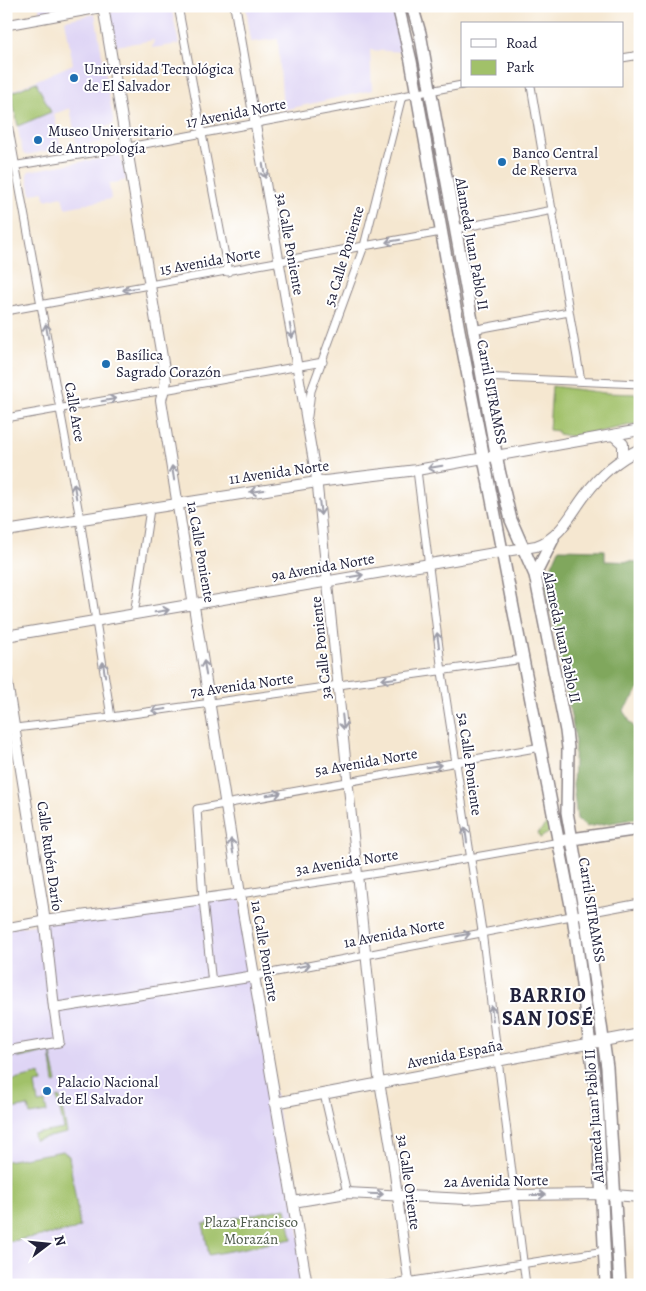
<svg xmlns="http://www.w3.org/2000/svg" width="646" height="1291" viewBox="0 0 646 1291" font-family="Alegreya,serif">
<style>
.built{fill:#dfd5f5}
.green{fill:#a1c169;stroke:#627252}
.forest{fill:#80a75d;stroke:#51644c}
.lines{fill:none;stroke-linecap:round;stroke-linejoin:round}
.minor-casing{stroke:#8c8486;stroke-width:9}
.tertiary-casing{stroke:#8c8486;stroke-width:11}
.secondary-casing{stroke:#8c8486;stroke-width:12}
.primary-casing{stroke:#8c8486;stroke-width:14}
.minor{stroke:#fff;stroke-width:7}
.tertiary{stroke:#fff;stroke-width:9}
.secondary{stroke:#fff;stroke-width:10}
.primary{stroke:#fff;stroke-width:11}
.oneway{stroke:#9c9ca7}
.poi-dot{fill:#1f6fb2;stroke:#fff;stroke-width:2}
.labels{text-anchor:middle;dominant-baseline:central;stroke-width:4;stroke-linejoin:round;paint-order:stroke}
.poi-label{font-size:15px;fill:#22223b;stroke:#fff;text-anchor:start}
.street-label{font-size:15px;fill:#22223b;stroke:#fff}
.park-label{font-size:15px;fill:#4e5a4b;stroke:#fff}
.district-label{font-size:20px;font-weight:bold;letter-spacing:1px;fill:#22223b;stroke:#fff}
</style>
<rect width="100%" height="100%" fill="#fff"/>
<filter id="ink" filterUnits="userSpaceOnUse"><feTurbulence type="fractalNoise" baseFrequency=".02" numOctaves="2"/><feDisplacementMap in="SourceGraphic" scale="10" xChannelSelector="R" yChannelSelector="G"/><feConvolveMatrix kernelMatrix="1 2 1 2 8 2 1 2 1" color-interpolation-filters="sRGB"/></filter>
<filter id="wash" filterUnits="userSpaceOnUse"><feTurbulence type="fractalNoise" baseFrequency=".0096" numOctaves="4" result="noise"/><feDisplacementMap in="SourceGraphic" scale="20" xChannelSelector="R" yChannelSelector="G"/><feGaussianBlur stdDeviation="1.12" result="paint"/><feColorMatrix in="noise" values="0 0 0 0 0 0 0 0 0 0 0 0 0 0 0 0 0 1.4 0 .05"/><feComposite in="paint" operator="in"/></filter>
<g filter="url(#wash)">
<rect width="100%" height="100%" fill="#f5e7d0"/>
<path class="built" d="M39 6H71L40 12Z
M144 6H171L179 44 152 48 154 40 116 46 110 12Z
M246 6H393L405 52 370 50 372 90 283 110 278 39 251 42Z
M95 14 114 124 100 129 102 142 77 146 70 108 54 114 61 148 26 155 23 153 10 92 73 64 65 20Z
M120 155 126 180 109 184 111 199 65 208 62 196 45 200 44 192 31 194 27 174 29 171Z
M6 175 15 211 6 212Z
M240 894 308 1285H6V929Z"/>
<path class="green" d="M36 82 51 112 18 126 11 93Z
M552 386 605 393 640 394V423L575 437 558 434V431L549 430Z
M547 823H552L550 832 540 838 538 833Z
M50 1049 57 1082 54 1083 50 1051 19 1058 18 1054Z
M40 1074 42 1083 35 1084 38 1103 45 1102 47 1112 30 1115 28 1106 11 1109 12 1118 6 1120V1082Z
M60 1097 67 1133 34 1140 33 1134 64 1129 57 1098Z
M63 1151 69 1156 80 1227 74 1230 6 1242V1161Z
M286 1208 292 1239 209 1255 203 1224Z"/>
<path class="forest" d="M559 549 605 550V561L640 562V688L623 711 640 736V818L586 827 577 819 573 785 575 737 545 581Z"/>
</g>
<g filter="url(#ink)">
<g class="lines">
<defs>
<path id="minor" d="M178 6 228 272
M622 58 640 55
M531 86 581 381
M6 113 80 519 111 717
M6 167 128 147 462 85
M455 229 553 210
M6 311 441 232
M472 330 569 312
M481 377 640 384
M308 416 311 391 364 246 402 96
M6 418 323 362
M417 470 442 672 482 931 526 1285
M134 615 150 509
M15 728 111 717 524 659
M240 894 424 866 560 842
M255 976 640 903
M212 984 203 899 197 809 541 747
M324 1094 347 1193
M387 1285 605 1251"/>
<path id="tertiary" d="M235 6 317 482 378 1073 393 1162 409 1285
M6 25 110 6
M6 928 44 921
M6 1051 59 1042 54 1008"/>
<path id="secondary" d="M103 6 166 381 161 400 240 894 307 1285
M613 435 623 444V458
M6 531 317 482 417 470 640 430
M6 636 536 546C561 538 571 513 586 494 600 475 619 459 640 449
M6 676 43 907 54 1008 255 976
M44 921 240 894
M275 1103 640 1034
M293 1202 347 1193 466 1199 515 1195 601 1194 640 1197"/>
<path id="primary" d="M398 6 411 61 459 330 573 916 597 1098 606 1285
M412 6 420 33 499 470 511 520 535 575 566 731 568 748 567 812 585 914 607 1067 620 1285
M535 575 553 539
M565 840 640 829"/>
</defs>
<use href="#minor" class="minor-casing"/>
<use href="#tertiary" class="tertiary-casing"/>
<use href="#secondary" class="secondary-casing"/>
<use href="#primary" class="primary-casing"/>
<use href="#minor" class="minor"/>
<use href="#tertiary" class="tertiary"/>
<use href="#secondary" class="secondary"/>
<use href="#primary" class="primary"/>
</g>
<defs><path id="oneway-shaft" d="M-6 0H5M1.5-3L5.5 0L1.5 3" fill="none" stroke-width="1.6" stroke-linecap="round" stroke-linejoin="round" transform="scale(1.25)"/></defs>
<g class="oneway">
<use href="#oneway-shaft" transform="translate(264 171) rotate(80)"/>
<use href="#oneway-shaft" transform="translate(393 241) rotate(170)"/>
<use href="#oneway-shaft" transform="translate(130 289) rotate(170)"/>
<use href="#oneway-shaft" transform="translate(47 331) rotate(-100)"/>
<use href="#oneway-shaft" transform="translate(291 331) rotate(80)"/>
<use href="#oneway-shaft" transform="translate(109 400) rotate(-9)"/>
<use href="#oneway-shaft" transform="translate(435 467) rotate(170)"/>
<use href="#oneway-shaft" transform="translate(173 473) rotate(-99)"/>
<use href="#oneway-shaft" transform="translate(75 491) rotate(-100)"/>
<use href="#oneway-shaft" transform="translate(257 491) rotate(172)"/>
<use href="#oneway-shaft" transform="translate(320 508) rotate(84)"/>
<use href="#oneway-shaft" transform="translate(356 576) rotate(-9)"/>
<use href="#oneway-shaft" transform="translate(162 611) rotate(-10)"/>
<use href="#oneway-shaft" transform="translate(438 640) rotate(-98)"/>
<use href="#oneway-shaft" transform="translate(205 668) rotate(-99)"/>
<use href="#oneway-shaft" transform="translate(104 669) rotate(-99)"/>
<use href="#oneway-shaft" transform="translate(389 679) rotate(173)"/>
<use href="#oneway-shaft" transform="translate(159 710) rotate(172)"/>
<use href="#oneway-shaft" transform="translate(343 722) rotate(84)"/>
<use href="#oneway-shaft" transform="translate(434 766) rotate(-9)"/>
<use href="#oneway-shaft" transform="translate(274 794) rotate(-10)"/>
<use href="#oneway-shaft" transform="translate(466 835) rotate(-98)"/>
<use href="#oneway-shaft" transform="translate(232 846) rotate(-99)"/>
<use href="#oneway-shaft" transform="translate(463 935) rotate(-11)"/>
<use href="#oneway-shaft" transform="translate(303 966) rotate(-11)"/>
<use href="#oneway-shaft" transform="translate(492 1013) rotate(-97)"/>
<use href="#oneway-shaft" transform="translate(376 1194) rotate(2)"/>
<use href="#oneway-shaft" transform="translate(538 1195)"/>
</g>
</g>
<g class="poi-dot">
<circle cx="74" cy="78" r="5"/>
<circle cx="38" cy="140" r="5"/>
<circle cx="502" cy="162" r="5"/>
<circle cx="106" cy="364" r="5"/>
<circle cx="47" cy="1091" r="5"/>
</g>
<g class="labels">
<g class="poi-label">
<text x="84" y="69">Universidad Tecnológica<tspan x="84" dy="17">de El Salvador</tspan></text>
<text x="48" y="131">Museo Universitario<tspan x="48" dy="17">de Antropología</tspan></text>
<text x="512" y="153">Banco Central<tspan x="512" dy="17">de Reserva</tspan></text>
<text x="116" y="355">Basílica<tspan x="116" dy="17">Sagrado Corazón</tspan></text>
<text x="57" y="1082">Palacio Nacional<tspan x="57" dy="17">de El Salvador</tspan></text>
</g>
<g class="street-label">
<text transform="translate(236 113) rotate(-11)">17 Avenida Norte</text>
<text transform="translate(290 244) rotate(80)">3a Calle Poniente</text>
<text transform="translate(472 244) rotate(80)">Alameda Juan Pablo II</text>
<text transform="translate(344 256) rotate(-73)">5a Calle Poniente</text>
<text transform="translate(210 261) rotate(-10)">15 Avenida Norte</text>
<text transform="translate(492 392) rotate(79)">Carril SITRAMSS</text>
<text transform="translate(75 412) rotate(80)">Calle Arce</text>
<text transform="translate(279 472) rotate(-8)">11 Avenida Norte</text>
<text transform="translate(201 552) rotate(80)">1a Calle Poniente</text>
<text transform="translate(323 567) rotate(-10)">9a Avenida Norte</text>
<text transform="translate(562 637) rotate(78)">Alameda Juan Pablo II</text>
<text transform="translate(321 648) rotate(-96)">3a Calle Poniente</text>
<text transform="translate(242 685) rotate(-8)">7a Avenida Norte</text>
<text transform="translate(366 762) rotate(-10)">5a Avenida Norte</text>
<text transform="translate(470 764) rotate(82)">5a Calle Poniente</text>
<text transform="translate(50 856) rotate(82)">Calle Rubén Darío</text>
<text transform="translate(347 862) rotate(-9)">3a Avenida Norte</text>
<text transform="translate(592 910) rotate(81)">Carril SITRAMSS</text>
<text transform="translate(394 933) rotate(-11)">1a Avenida Norte</text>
<text transform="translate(265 951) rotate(80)">1a Calle Poniente</text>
<text transform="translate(455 1054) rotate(-11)">Avenida España</text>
<text transform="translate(594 1116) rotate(-94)">Alameda Juan Pablo II</text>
<text transform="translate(496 1181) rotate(-1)">2a Avenida Norte</text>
<text transform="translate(409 1182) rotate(82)">3a Calle Oriente</text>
</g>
<g class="park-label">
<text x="251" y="1222">Plaza Francisco<tspan x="251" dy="17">Morazán</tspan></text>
</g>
<g class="district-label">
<text x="548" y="995">BARRIO<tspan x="548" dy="23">SAN JOSÉ</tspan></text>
</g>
</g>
<rect width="646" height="1291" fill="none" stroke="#fff" stroke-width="25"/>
<rect x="461" y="22" width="162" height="65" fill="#ffffff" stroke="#a7a7b1"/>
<rect x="471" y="39" width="25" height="8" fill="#ffffff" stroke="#a7a7b1"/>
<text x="506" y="48" font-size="15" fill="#22223b">Road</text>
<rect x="471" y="60" width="25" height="15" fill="#a1c169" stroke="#a7a7b1"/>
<text x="506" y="72" font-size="15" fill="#22223b">Park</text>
<g transform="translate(48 1244) rotate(74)" stroke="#ffffff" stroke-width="4" paint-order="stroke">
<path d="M0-4L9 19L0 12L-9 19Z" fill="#22223b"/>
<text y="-8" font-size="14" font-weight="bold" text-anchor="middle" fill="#22223b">N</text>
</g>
</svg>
